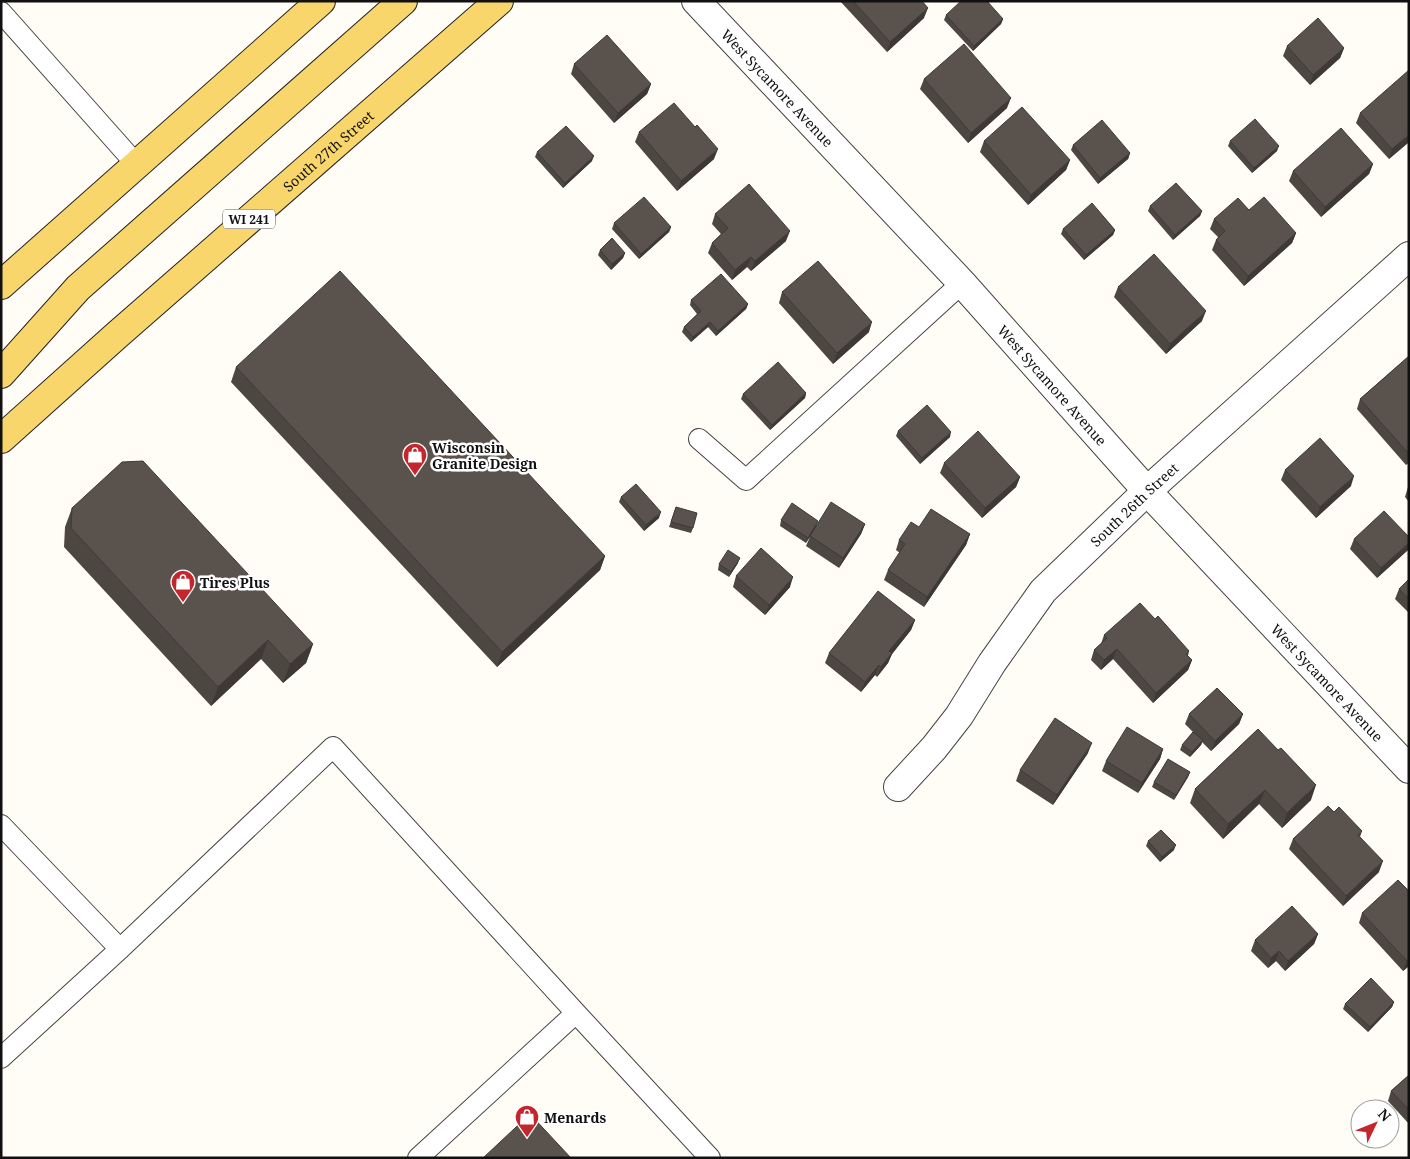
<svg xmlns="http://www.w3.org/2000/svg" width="1410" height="1159" viewBox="0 0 1410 1159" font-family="'Noto Serif',serif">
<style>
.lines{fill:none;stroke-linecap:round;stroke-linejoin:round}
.lane-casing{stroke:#444;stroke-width:22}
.street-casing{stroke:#444;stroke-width:30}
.primary-casing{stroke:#222;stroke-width:30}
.lane{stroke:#fff;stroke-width:20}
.street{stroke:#fff;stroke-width:28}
.primary{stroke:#f9d66b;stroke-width:28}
.wall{fill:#4d4742}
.shaded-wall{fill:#3f3936}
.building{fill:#5a524d;stroke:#3f3936}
.labels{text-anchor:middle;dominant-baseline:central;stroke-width:5;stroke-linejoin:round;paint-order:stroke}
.shield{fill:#fff;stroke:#585858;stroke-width:1}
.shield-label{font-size:12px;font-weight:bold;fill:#111}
.street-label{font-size:14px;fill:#111;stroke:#fff}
.poi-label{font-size:14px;font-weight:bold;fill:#111;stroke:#fff;text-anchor:start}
</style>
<rect width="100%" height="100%" fill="#fffdf5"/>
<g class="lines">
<defs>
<path id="lane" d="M1 12 136 164
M699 439 746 480 962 283
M1 825 120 949
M576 1013 710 1158
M1 1058 120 949 333 747 576 1013 418 1158"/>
<g id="street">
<path id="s1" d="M696 1 962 283 1147 491 1409 769"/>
<path id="s2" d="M898 787 934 748 959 716 992 663 1043 591 1147 491 1409 256"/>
</g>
<g id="primary">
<path d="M1 285 321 1"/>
<path d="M1 374 78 288 403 1"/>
<path id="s3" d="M1 439 117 335 499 1"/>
</g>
</defs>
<use href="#lane" class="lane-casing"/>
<use href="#street" class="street-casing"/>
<use href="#primary" class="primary-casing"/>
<use href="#lane" class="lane"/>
<use href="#street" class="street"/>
<use href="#primary" class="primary"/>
</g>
<path class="wall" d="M840 1H922L924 18 887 52Z
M946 15 1003 19 1001 24 973 51 944 20Z
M1287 46 1344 48 1340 58 1310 85 1283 56Z
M574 64 651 84 647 94 614 123 571 74Z
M924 79 1007 108 968 143 920 89Z
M1360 113 1409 142 1389 159 1356 123Z
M639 132 714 159 677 191 635 142Z
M984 141 1070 160 1066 170 1028 205 980 152Z
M1230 141 1277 151 1252 173 1228 146Z
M1073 145 1130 153 1128 159 1098 184 1071 150Z
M537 152 592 161 563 188 535 157Z
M1373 164 1369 174 1321 217 1289 181 1293 171Z
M1150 206 1202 211 1200 216 1173 240 1148 211Z
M1249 210 1296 233 1292 243 1244 286 1212 250 1216 240 1218 237 1210 229 1214 219Z
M715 214 786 241 751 271 747 267 732 280 708 253 712 243 721 234 712 224Z
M614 223 671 227 669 232 639 259 612 229Z
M1063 229 1115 230 1113 235 1084 260 1061 234Z
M600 250 625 253 623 258 611 270 598 255Z
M1118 287 1202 321 1166 354 1114 297Z
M782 292 869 332 833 364 779 303Z
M691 300 748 304 746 309 716 336 708 327 691 342 682 332 684 327 697 314 690 305Z
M1409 356V463L1406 465 1357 409 1360 399Z
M236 367 605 556 600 570 497 667 231 382Z
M806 393 805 398 770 430 741 399 743 394Z
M898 431 950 437 920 464 896 436Z
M944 463 1020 477 1016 487 982 518 940 473Z
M1285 470 1351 486 1316 518 1281 480Z
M1408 487H1409V502L1405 497Z
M621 497 659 518 644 531 619 502Z
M676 507 693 528 691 533 669 527Z
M72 508 313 644 306 663 283 683 261 659 211 706 64 547 65 527Z
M781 520 817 526 865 524 861 534 839 568 806 546 810 537 806 543 780 526Z
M919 527 970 534 966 545 924 607 884 580 888 570 900 553 896 550 899 540Z
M1409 537V547L1408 550 1377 578 1350 549 1354 539Z
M738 563 729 577 718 570 719 564Z
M736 576 790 587 765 615 733 587Z
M1409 579V613L1395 599 1399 589Z
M1155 619 1189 651 1188 656 1192 660 1188 670 1153 703 1113 659 1101 670 1091 660 1094 650 1101 644 1104 635Z
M915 620 911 630 892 654 888 663 877 677 875 675 861 692 825 663 829 653Z
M1189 714H1243L1239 724 1211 751 1202 742 1201 745 1190 757 1180 750 1182 745 1193 732 1185 724Z
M1258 729 1311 800 1282 828 1259 804 1223 839 1190 803 1195 789Z
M1163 749 1160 759 1138 793 1102 771 1106 761Z
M1088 753 1053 805 1016 781 1020 770Z
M1190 772 1188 777 1174 800 1152 787 1154 782Z
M1334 812 1362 831 1360 837 1379 872 1343 906 1289 849 1293 839Z
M1148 841 1174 850 1160 862 1146 846Z
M1409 891V966L1403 971 1359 923 1362 913Z
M1318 934 1314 944 1285 971 1276 961 1268 968 1251 951 1255 940Z
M1394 1002 1392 1007 1368 1032 1343 1009 1345 1004Z
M1409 1075V1124L1388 1101 1391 1091Z"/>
<path class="shaded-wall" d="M928 8 924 18 887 52 890 42Z
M1003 19 1001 24 973 51 974 46Z
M1344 48 1340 58 1310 85 1313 75Z
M651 84 647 94 614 123 618 113Z
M1011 98 1007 108 968 143 971 133Z
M1409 135V142L1389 159 1392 149Z
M1279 146 1277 151 1252 173 1254 168Z
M718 149 714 159 677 191 681 181Z
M1130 153 1128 159 1098 184 1100 178Z
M594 156 592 161 563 188 565 183Z
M1070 160 1066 170 1028 205 1031 195Z
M1373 164 1369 174 1321 217 1325 207Z
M1202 211 1200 216 1173 240 1175 235Z
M671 227 669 232 639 259 641 254Z
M1115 230 1113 235 1084 260 1086 255Z
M790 231 786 241 751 271 755 261Z
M1296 233 1292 243 1244 286 1248 276Z
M625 253 623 258 611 270 612 264Z
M751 257 747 267 732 280 735 270Z
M748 304 746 309 716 336 718 331Z
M1206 311 1202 321 1166 354 1170 344Z
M710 322 708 327 691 342 693 337Z
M872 322 869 332 833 364 837 353Z
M806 393 805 398 770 430 772 425Z
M951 432 950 437 920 464 922 458Z
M1354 476 1351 486 1316 518 1320 507Z
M1020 477 1016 487 982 518 985 508Z
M661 512 659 518 644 531 646 525Z
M818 521 816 526 806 543 808 538Z
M865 524 861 534 839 568 843 558Z
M970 534 966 545 924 607 927 597Z
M1409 543V547L1408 550 1377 578 1381 568Z
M605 556 600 570 497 667 502 652Z
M740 558 738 563 729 577 731 572Z
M793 577 790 587 765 615 769 605Z
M915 620 911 630 892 654 888 663 877 677 881 667 889 651Z
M268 640 261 659 211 706 218 687Z
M313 644 306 663 283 683 290 664Z
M1117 649 1113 659 1101 670 1104 660Z
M1192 660 1188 670 1153 703 1156 693Z
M879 665 875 675 861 692 865 682Z
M1243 714 1239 724 1211 751 1215 741Z
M1203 740 1201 745 1190 757 1192 752Z
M1092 743 1088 753 1053 805 1057 795Z
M1163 749 1160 759 1138 793 1142 783Z
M1190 772 1188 777 1174 800 1176 795Z
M1316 785 1311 800 1282 828 1287 813Z
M1265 790 1259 804 1223 839 1228 824Z
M1176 845 1174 850 1160 862 1162 857Z
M1383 861 1379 872 1343 906 1346 896Z
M1318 934 1314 944 1285 971 1288 961Z
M1279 951 1276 961 1268 968 1271 958Z
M1409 959V966L1403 971 1407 961Z
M1394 1002 1392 1007 1368 1032 1370 1027Z"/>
<path class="building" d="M853 1H922L928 8 890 42Z
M961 1H987L1003 19 974 46 946 15Z
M1318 18 1344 48 1313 75 1287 46Z
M607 35 651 84 618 113 574 64Z
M964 44 1011 98 971 133 924 79Z
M1409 70V135L1392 149 1360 113Z
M674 103 695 127 697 125 718 149 681 181 639 132Z
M1022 107 1070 160 1031 195 984 141Z
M1255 119 1279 146 1254 168 1230 141Z
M1102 120 1130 153 1100 178 1073 145Z
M566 126 594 156 565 183 537 152Z
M1341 128 1373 164 1325 207 1293 171Z
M1176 183 1202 211 1175 235 1150 206Z
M749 184 790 231 755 261 751 257 735 270 712 243 728 228 715 214Z
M644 197 671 227 641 254 614 223Z
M1264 197 1296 233 1248 276 1216 240 1225 231 1214 219 1238 198 1249 210Z
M1092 203 1115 230 1086 255 1063 229Z
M612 238 625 253 612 264 600 250Z
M1154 254 1206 311 1170 344 1118 287Z
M818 261 872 322 837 353 782 292Z
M340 271 605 556 502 652 236 367Z
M721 274 748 304 718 331 710 322 693 337 684 327 701 311 691 300Z
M1409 356V454L1360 399Z
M778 362 806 393 772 425 743 394Z
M927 405 951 432 922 458 898 431Z
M978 431 1020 477 985 508 944 463Z
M1320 438 1354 476 1320 507 1285 470Z
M143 461 313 644 290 664 268 640 218 687 71 528 72 508 122 462Z
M636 484 661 512 646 525 621 497Z
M831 502 865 524 843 558 810 536Z
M792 503 818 521 808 538 781 520Z
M676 507 697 513 693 528 671 522Z
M931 509 970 534 927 597 888 570 905 544 899 540 911 522 919 527Z
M1384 511 1409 537V543L1381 568 1354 539Z
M761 548 793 577 769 605 736 576Z
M728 550 740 558 731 572 719 564Z
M1409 579V599L1399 589Z
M878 591 915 620 889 651 892 653 881 667 879 665 865 682 829 653Z
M1140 603 1155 619 1158 616 1189 651 1186 654 1192 660 1156 693 1117 649 1104 660 1094 650 1107 638 1104 635Z
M1217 688 1243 714 1215 741 1189 714Z
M1055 718 1092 743 1057 795 1020 770Z
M1127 727 1163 749 1142 783 1106 761Z
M1258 729 1278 750 1281 748 1316 785 1287 813 1265 790 1228 824 1195 789Z
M1193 732 1203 740 1192 752 1182 745Z
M1168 759 1190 772 1176 795 1154 782Z
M1328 806 1334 812 1339 807 1362 831 1358 835 1383 861 1346 896 1293 839Z
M1161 830 1176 845 1162 857 1148 841Z
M1398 880 1409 891V959L1407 961 1362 913Z
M1292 906 1318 934 1288 961 1279 951 1271 958 1255 940Z
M1371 978 1394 1002 1370 1027 1345 1004Z
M1409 1075V1110L1391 1091Z
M530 1114 571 1158H483Z"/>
<defs>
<symbol id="shop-pin" viewBox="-11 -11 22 30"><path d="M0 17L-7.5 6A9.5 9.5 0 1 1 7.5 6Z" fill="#c4262e" stroke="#fff"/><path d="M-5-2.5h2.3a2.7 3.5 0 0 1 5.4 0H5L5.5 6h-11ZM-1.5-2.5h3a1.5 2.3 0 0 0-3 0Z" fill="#fff"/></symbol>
</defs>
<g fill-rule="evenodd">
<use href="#shop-pin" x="401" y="441" width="28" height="38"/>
<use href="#shop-pin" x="169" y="568" width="28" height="38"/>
<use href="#shop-pin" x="513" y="1103" width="28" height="38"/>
</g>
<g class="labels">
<rect class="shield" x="223" y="209.5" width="52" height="19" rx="4"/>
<g class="shield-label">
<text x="249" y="219">WI 241</text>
</g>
<g class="street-label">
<text stroke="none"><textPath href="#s1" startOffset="119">West Sycamore Avenue</textPath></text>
<text stroke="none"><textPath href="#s3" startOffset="436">South 27th Street</textPath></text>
<text stroke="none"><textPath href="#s1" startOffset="524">West Sycamore Avenue</textPath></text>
<text stroke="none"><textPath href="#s2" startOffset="370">South 26th Street</textPath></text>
<text stroke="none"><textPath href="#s1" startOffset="929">West Sycamore Avenue</textPath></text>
</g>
<g class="poi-label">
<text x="432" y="447">Wisconsin<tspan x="432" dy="16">Granite Design</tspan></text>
<text x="200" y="582">Tires Plus</text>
<text x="544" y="1117">Menards</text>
</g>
</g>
<rect width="1410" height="1159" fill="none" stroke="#111111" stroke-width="5"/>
<g transform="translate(1375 1124) rotate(47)"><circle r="24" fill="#ffffff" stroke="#a0a0a0"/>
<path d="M0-4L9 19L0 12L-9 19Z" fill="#c4262e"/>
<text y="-8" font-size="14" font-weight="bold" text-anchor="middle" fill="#111111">N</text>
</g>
</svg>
